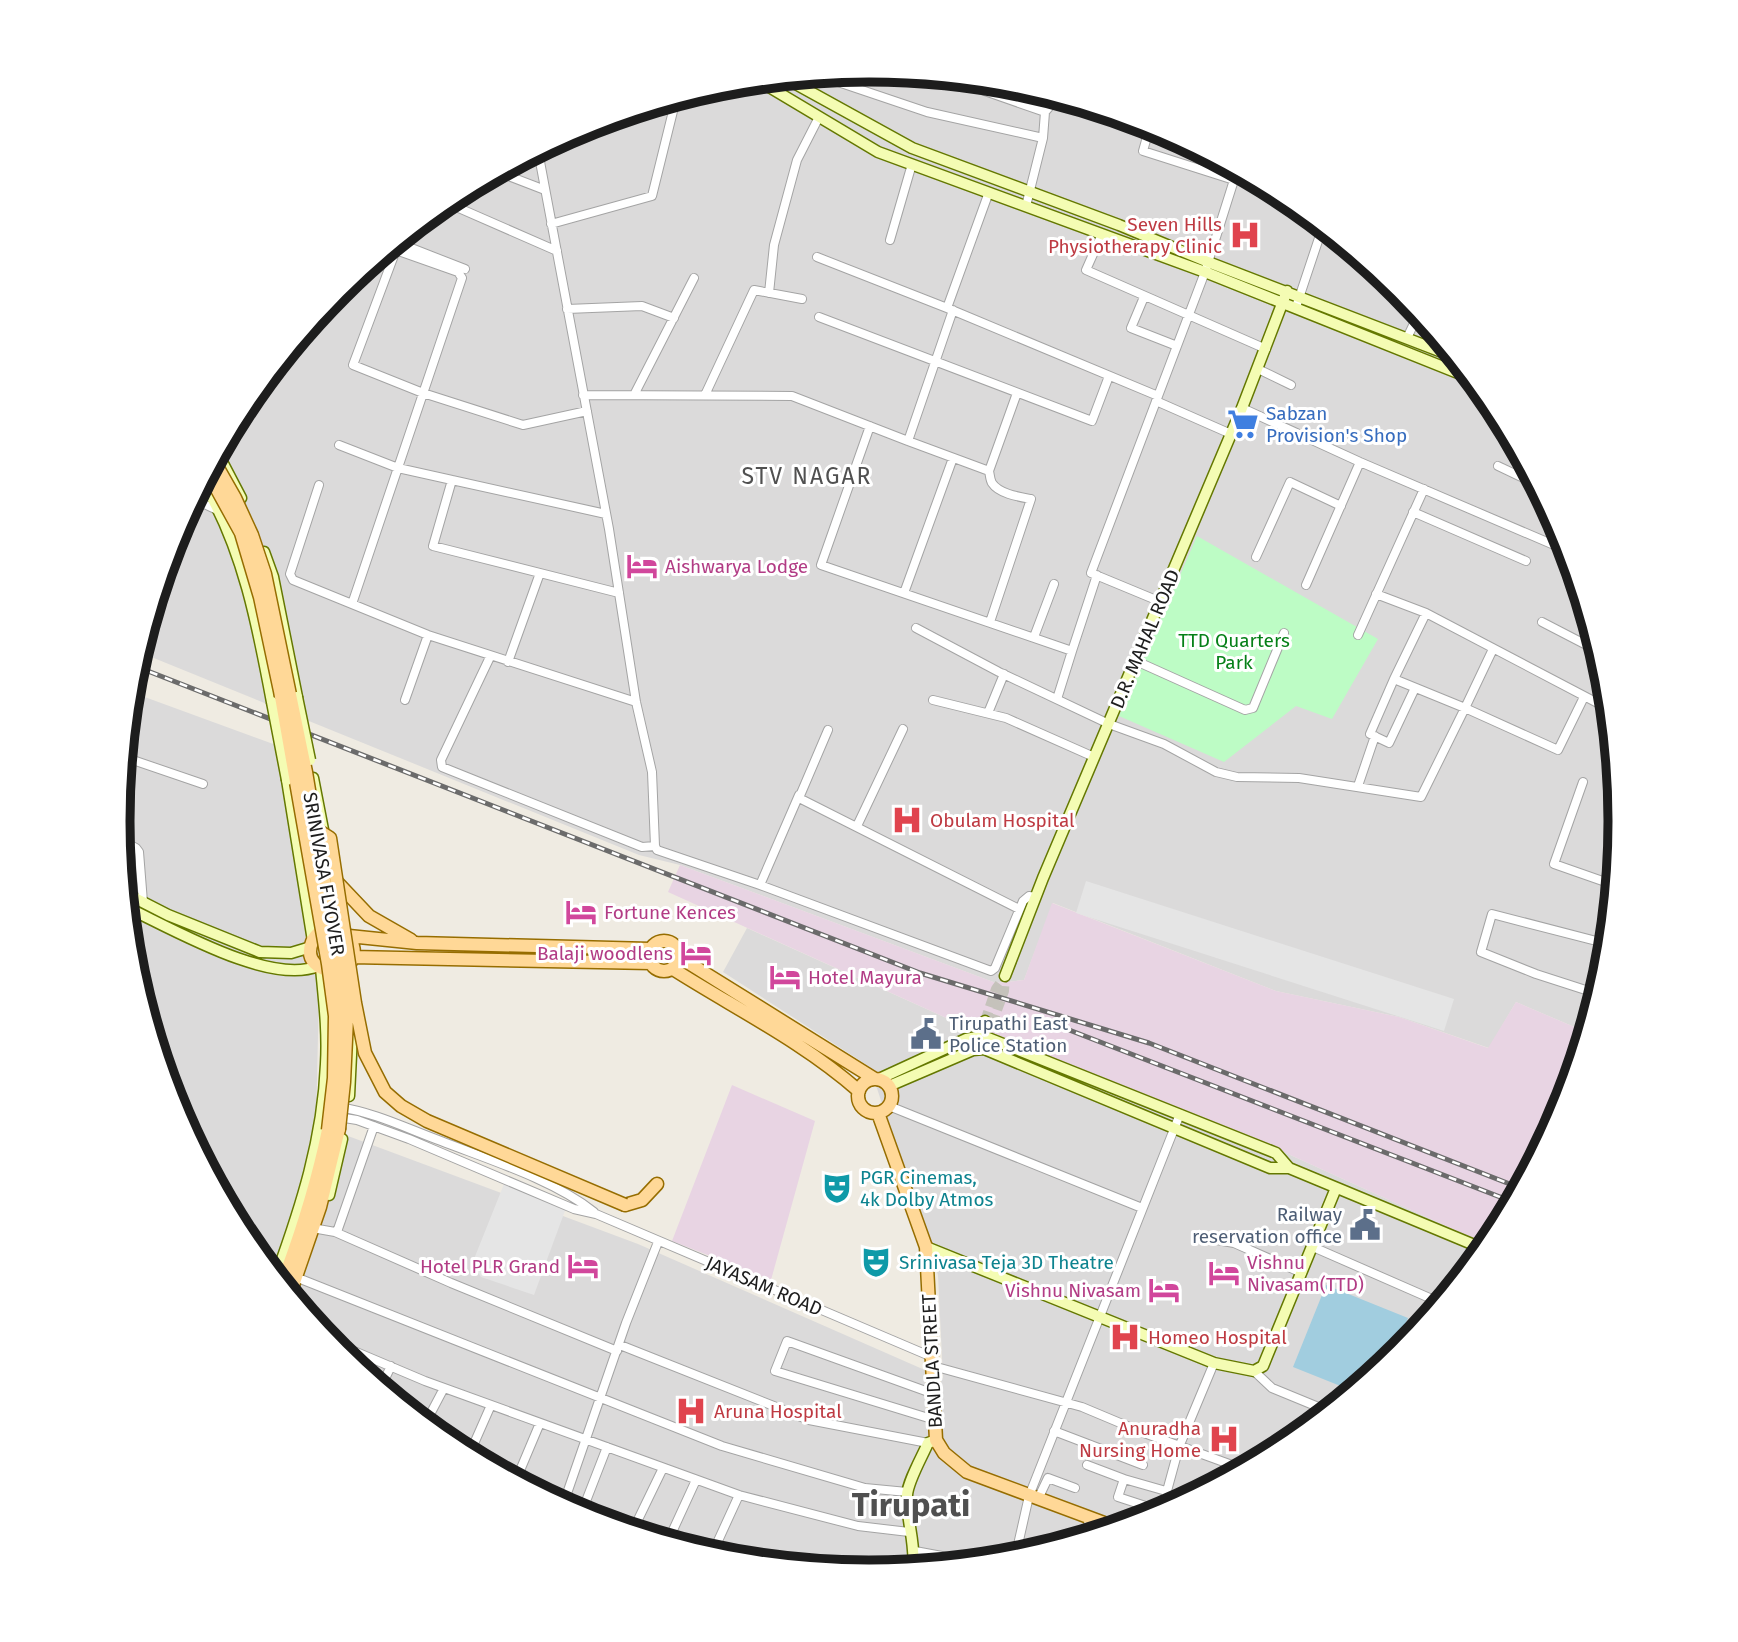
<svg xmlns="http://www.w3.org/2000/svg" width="1738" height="1642" viewBox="0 0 1738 1642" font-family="'Fira Sans',sans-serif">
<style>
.residential{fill:#dbdada}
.industrial{fill:#e8d4e3}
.park{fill:#bdfcc5}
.parking{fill:#e5e5e5}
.water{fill:#a1cddf}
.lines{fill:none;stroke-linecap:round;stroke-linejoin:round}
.secondary-tunnel{stroke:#c5c2bb;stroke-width:10;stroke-dasharray:10 5;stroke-linecap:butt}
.street-casing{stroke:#a4a4a4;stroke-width:10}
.secondary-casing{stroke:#647800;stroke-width:13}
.primary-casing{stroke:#966d00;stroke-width:15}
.street{stroke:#fff;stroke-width:8}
.secondary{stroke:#f4fcb3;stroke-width:10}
.primary{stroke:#ffd897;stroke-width:12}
.rail-casing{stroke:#6b6b6b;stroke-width:5}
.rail{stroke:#fff;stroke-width:2.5;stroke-dasharray:8;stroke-linecap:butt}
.secondary-bridge-casing{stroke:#647800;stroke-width:13;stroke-linecap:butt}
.primary-bridge-casing{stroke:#966d00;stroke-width:15;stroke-linecap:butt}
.secondary-bridge{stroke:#f4fcb3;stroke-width:10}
.primary-bridge{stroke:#ffd897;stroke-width:12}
.labels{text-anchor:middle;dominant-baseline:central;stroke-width:6;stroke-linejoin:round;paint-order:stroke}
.health-label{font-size:19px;fill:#be3a42;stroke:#fff;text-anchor:start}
.shop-label{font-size:19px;fill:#366cbe;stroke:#fff;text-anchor:start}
.hotel-label{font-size:19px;fill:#b23c85;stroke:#fff;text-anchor:start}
.street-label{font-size:19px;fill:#1d1d1d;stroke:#fff}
.park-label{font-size:19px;fill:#068018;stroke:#fff}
.service-label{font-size:19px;fill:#4e5e75;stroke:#fff;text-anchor:start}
.culture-label{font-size:19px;fill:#0d838f;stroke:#fff;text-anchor:start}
.quarter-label{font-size:23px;letter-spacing:2px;fill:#505050;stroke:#fff}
.town-label{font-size:33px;font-weight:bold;fill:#505050;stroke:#fff}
.rim{fill:none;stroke:#1d1d1d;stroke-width:9}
</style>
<rect width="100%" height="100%" fill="#efebe2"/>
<path class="residential" d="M869 70 1016 85 1157 127 1287 197 1400 290 1494 404 1563 534 1606 675 1620 821 1605 968 1586 1032 1516 1002 1489 1048 1399 1017 1276 991 1053 903 1024 980 996 983 680 865 639 855 139 652 175 533 245 403 338 290 452 196 582 127 723 84Z
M131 692 276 745 319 991 316 1124 294 1223 275 1276 244 1238 175 1108 132 967 118 821Z
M747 928 973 1030 1286 1153 1488 1245 1400 1352 1286 1446 1156 1515 1015 1558 869 1572 722 1557 581 1515 451 1445 338 1352 296 1301 318 1234 337 1163 340 1133 638 1244 943 1378 938 1275 870 1067 723 972Z"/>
<path class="industrial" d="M680 865 996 983 1024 980 1052 903 1276 991 1399 1017 1488 1048 1516 1002 1586 1032 1563 1109 1488 1245 1286 1153 973 1030 668 892Z
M732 1085 815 1121 771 1280 672 1241Z"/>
<path class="park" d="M1197 536 1378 639 1332 719 1296 706 1224 762 1119 716Z"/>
<path class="parking" d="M1086 881 1454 999 1444 1031 1076 913Z
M504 1184 566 1208 534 1295 481 1277 472 1264Z"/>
<path class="water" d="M1326 1285 1408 1318 1391 1359 1353 1391 1293 1367Z"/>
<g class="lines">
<path class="secondary-tunnel" d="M985 1021 996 989 1004 978
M992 1024 1004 991 1005 976"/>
<defs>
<path id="street" d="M835 81 927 112 1043 138 1026 206
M979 89 1045 112 1058 97
M1157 128 1150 126 1143 151 1234 180 1237 170
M1043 138 1045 112
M538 151 609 529 636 702 652 772 655 846 657 850 760 885 991 971 995 968 1023 901 1029 896 1036 897
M498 172 545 190
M445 202 557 251
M551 224 652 196 676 99
M1102 234 1086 270 1266 349
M400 239 406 246 465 269
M890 240 912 164
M396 250 353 365 423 393 523 425 587 411
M817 257 947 308 1158 396
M769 293 774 245 797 160 819 117
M1144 297 1131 328 1177 346
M1296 307 1323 226
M947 308 989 192
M567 309 642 306 674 318
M953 310 908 441 989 471 1017 393
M819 317 1092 421 1109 376
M1407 338 1419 313
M295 352 306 329
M1258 369 1291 385
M583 395 792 396 908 441
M634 395 694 278
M705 395 754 290 802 299
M1156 401 1231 434
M1242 408 1360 462 1568 551
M870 426 821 565 1072 651 1097 575
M339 445 398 468 452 480 433 546 619 593
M1498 466 1536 484
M989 471C990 475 990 480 992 483 999 494 1020 497 1031 499L990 622
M452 480 606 514
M319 485 290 574 293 580 428 635 636 702
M194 499 217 510
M1413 512 1526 561
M1559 547 1564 537
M1256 557 1290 482 1341 506
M1306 585 1360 462
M904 593 953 458
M1376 594 1426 613 1609 709
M1161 602 1091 573 1205 272 1234 180
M352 604 462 278 458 272 390 248
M1542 622 1598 651
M916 628 999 672 1109 724 1164 744 1216 772 1237 777 1299 778 1421 797 1465 708 1558 750 1584 697
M1358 635 1424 489
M1034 637 1054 584
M490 657 441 760 442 767 642 847 655 846
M1136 661 1245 710 1253 708 1284 633
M508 662 540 573
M1394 679 1465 708 1493 649
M1415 688 1389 743 1370 734 1394 679 1426 613
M1057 699 1072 651
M405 700 428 635
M933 700 1006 718 1094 757
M988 713 1004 674
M828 730 799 798 1019 909
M124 757 203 784
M1583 782 1554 864 1614 885
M1358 786 1375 736
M857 826 903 729
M120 839 136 848 139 852 143 902
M1609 884 1616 864
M760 885 799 795
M1598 994 1536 974 1481 952 1492 914 1608 944
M889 1106 1142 1208
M338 1107C374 1112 408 1129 441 1141 490 1160 554 1180 594 1212
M338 1117 357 1120 409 1139 574 1209 596 1214 932 1357
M318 1229 335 1232 338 1229 374 1126
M335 1232 451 1283 617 1351
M1217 1240 1234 1243 1302 1273
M1313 1247 1441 1303
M1467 1270 1478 1247
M303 1280 722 1446 865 1488 907 1492
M328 1340 425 1381 739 1495 858 1526 909 1532
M620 1345 809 1420 928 1443
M933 1366 1082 1407 1144 1433 1243 1469
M1254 1371 1272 1388 1328 1411
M381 1387 391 1366
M934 1394 787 1341 775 1371 935 1420
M425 1424 444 1388
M1054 1431 1143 1465
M469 1455 491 1405
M1087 1465 1124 1479 1118 1497 1161 1511
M1124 1479 1166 1491
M516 1480 540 1423
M1038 1499 1048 1478 1075 1488
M563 1505 626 1323 658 1242
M1161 1513 1179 1447 1214 1363
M581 1514 607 1447
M633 1530 663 1468
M1084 1537 1090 1518
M668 1541 696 1480
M915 1551 974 1562
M712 1554 739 1495
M1015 1558 1029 1496 1180 1114"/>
<path id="secondary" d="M785 78 912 148 1119 225 1208 262 1455 357
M759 81 878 152 1205 272 1473 379
M218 454 241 498
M203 482C243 547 258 627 272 702
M264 552 273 577 297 697
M313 778 325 840
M287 780 313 941
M125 893 168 915 260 952 291 953 311 947
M126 907C171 928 270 986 318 966
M1005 976 1043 878 1242 408 1287 291
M980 1035 985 1021
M879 1079 966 1039 983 1036 1276 1153 1289 1168
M889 1086 973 1050 984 1049 1270 1168H1289L1484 1249
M349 1096 353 1014
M329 1195 342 1139
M926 1247 1214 1363 1254 1371 1263 1366 1336 1188
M276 1276C301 1207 323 1139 326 1064 328 1032 324 1000 321 968
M913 1568C916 1543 906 1520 907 1495 908 1481 922 1457 928 1443L936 1440"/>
<path id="primary" d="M333 878 369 916 411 940
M349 936C373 981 297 980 312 942 319 926 337 926 349 936L417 943 650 949
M649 956a15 15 0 1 1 30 0a15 15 0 1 1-30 0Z
M352 957 651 963
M679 957 875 1079
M673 969C736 1009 802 1041 859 1091
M858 1096a17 17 0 1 1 34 0a17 17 0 1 1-34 0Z
M878 1113 926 1247 936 1440 944 1453 967 1472 1115 1527
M625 1205 642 1200 657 1184
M282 1284C301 1234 317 1183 328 1130
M290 1294 320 1207 339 1129"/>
</defs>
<use href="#street" class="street-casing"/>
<use href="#secondary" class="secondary-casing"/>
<use href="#primary" class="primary-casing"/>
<use href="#street" class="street"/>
<use href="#secondary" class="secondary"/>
<use href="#primary" class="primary"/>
<defs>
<path id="rail" d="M135 666 920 973 1149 1043 1520 1188
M1046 1021 1513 1202"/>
</defs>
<use href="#rail" class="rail-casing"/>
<use href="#rail" class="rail"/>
<defs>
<path id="secondary-bridge" d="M297 697 310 760
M272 702 287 780"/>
<path id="primary-bridge" d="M214 461 235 498 252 535 265 574 306 772 347 1018 344 1082 339 1129
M208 473 241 533 260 597 280 691 328 964 335 1016 334 1078 328 1130
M316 829 330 838 355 1003 365 1053 385 1092 401 1106 427 1121 625 1205"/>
</defs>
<use href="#secondary-bridge" class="secondary-bridge-casing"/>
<use href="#primary-bridge" class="primary-bridge-casing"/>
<use href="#secondary-bridge" class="secondary-bridge"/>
<use href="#primary-bridge" class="primary-bridge"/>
</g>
<defs>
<symbol id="hospital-bare" viewBox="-9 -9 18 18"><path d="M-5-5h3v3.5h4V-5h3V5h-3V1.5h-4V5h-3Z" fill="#e0444e" stroke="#fff" stroke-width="2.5" paint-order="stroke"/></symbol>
<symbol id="supermarket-bare" viewBox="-9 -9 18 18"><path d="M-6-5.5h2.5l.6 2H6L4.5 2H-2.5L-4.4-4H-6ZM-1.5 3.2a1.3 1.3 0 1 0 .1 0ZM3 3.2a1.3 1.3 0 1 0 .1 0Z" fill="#3f7fe0" stroke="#fff" stroke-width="2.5" paint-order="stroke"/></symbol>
<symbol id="hotel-bare" viewBox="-9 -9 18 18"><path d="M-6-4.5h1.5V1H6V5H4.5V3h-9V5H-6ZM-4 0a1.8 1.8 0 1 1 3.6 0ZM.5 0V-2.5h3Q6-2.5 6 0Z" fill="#d1479c" stroke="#fff" stroke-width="2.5" paint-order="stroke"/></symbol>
<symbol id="civic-bare" viewBox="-9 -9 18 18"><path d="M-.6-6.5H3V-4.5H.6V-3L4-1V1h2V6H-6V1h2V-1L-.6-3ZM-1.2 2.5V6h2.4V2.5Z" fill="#5c6f8a" stroke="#fff" stroke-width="2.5" paint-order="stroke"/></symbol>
<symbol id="theatre-bare" viewBox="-9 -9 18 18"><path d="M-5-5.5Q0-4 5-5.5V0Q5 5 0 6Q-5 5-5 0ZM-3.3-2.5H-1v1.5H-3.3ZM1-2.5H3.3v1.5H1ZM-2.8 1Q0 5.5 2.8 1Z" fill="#0f9aa8" stroke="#fff" stroke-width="2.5" paint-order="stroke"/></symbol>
</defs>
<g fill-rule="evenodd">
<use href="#hospital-bare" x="1223" y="213" width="44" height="44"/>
<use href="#supermarket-bare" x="1221" y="402" width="44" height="44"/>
<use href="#hotel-bare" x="620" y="544" width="44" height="44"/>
<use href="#hospital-bare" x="885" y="798" width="44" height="44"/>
<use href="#hotel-bare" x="559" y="890" width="44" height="44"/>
<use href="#hotel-bare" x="674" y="931" width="44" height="44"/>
<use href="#hotel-bare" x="763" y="955" width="44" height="44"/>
<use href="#civic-bare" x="904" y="1012" width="44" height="44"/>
<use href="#theatre-bare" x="815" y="1166" width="44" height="44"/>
<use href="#civic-bare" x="1343" y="1203" width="44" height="44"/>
<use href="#theatre-bare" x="854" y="1240" width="44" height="44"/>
<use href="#hotel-bare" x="561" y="1244" width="44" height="44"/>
<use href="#hotel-bare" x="1202" y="1251" width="44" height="44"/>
<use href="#hotel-bare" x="1142" y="1268" width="44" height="44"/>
<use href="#hospital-bare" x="1103" y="1315" width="44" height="44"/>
<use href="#hospital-bare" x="669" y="1389" width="44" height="44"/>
<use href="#hospital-bare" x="1202" y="1417" width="44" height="44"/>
</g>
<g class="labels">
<g class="health-label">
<text x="1222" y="224" text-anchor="end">Seven Hills<tspan x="1222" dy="22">Physiotherapy Clinic</tspan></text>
<text x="930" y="820">Obulam Hospital</text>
<text x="1148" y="1337">Homeo Hospital</text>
<text x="714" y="1411">Aruna Hospital</text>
<text x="1201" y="1428" text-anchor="end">Anuradha<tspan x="1201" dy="22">Nursing Home</tspan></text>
</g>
<g class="shop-label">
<text x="1266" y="413">Sabzan<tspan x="1266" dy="22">Provision's Shop</tspan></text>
</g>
<g class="hotel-label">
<text x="665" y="566">Aishwarya Lodge</text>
<text x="604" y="912">Fortune Kences</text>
<text x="673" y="953" text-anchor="end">Balaji woodlens</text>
<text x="808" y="977">Hotel Mayura</text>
<text x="1247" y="1262">Vishnu<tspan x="1247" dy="22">Nivasam(TTD)</tspan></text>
<text x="560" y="1266" text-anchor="end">Hotel PLR Grand</text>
<text x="1141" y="1290" text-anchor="end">Vishnu Nivasam</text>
</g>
<g class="street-label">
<text transform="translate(1145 639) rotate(-67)">D.R. MAHAL ROAD</text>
<text transform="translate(324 874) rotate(80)">SRINIVASA FLYOVER</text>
<text transform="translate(764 1286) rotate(23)">JAYASAM ROAD</text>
<text transform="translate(932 1361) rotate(-93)">BANDLA STREET</text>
</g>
<g class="park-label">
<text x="1234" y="640">TTD Quarters<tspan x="1234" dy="22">Park</tspan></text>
</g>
<g class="service-label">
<text x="949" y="1023">Tirupathi East<tspan x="949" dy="22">Police Station</tspan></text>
<text x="1342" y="1214" text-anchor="end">Railway<tspan x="1342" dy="22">reservation office</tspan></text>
</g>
<g class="culture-label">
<text x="860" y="1177">PGR Cinemas,<tspan x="860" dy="22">4k Dolby Atmos</tspan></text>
<text x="899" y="1262">Srinivasa Teja 3D Theatre</text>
</g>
<g class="quarter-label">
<text x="807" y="476">STV NAGAR</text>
</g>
<g class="town-label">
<text x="911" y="1505">Tirupati</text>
</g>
</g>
<path d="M0 0H1738V1642H0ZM130 821a739 739 0 1 1 1478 0a739 739 0 1 1-1478 0Z" fill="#fff" fill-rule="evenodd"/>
<path class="rim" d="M130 821a739 739 0 1 1 1478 0a739 739 0 1 1-1478 0Z"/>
</svg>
